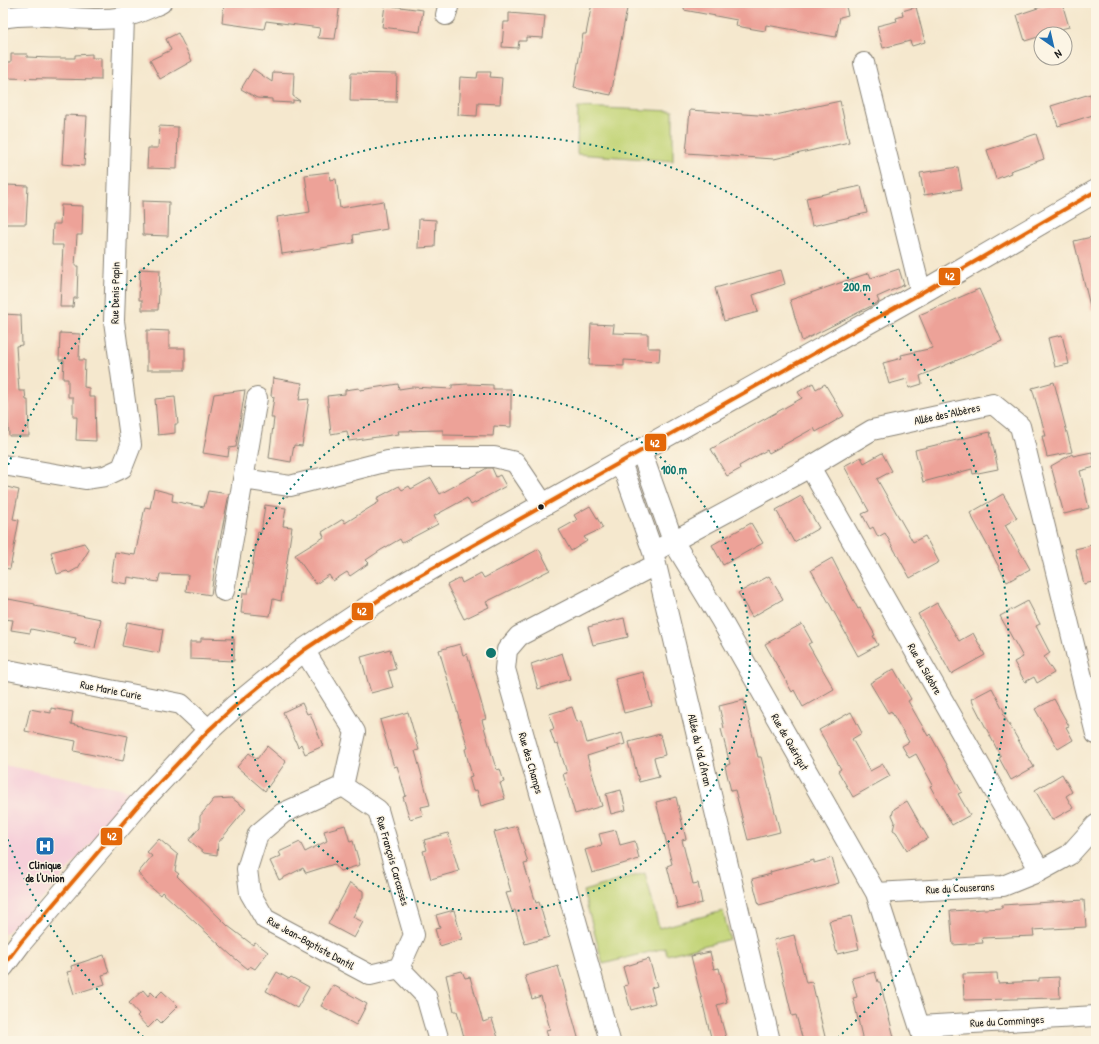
<svg xmlns="http://www.w3.org/2000/svg" width="1099" height="1044" viewBox="0 0 1099 1044" font-family="'Patrick Hand',sans-serif">
<style>
.built{fill:#f6cfd9}
.green{fill:#c2d477;stroke:#6f784a}
.building{fill:#eda298}
.lines{fill:none;stroke-linecap:round;stroke-linejoin:round}
.street-casing{stroke:#888275;stroke-width:22}
.secondary-casing{stroke:#888275;stroke-width:24}
.street{stroke:#fff;stroke-width:20}
.secondary{stroke:#fff;stroke-width:22}
.bus-1-casing{stroke:#fcf5e5;stroke-width:7}
.bus-1{stroke:#e46809;stroke-width:4}
.ring{fill:none;stroke:#0f766e;stroke-width:2;stroke-dasharray:2 4}
.bus-dot{fill:#1c1c1c;stroke:#fcf5e5;stroke-width:1.5}
.labels{text-anchor:middle;dominant-baseline:central;stroke-width:3;stroke-linejoin:round;paint-order:stroke}
.street-label{font-size:11px;fill:#1c1c1c;stroke:#fcf5e5}
.poi-label{font-size:11px;font-weight:bold;fill:#1c1c1c;stroke:#fcf5e5}
.centre{fill:#0f766e;stroke:#fcf5e5;stroke-width:2}
.ring-label{font-size:12px;text-anchor:middle;font-weight:bold;fill:#0f766e;stroke:#fcf5e5;stroke-width:3;stroke-linejoin:round;paint-order:stroke}
.line-badge{stroke:#fcf5e5;stroke-width:1.5}
.badge-label{font-size:11px;text-anchor:middle;font-weight:bold;fill:#fff}
</style>
<rect width="100%" height="100%" fill="#fcf5e5"/>
<filter id="ink" filterUnits="userSpaceOnUse"><feTurbulence type="fractalNoise" baseFrequency=".025" numOctaves="2"/><feDisplacementMap in="SourceGraphic" scale="8" xChannelSelector="R" yChannelSelector="G"/><feConvolveMatrix kernelMatrix="1 2 1 2 8 2 1 2 1" color-interpolation-filters="sRGB"/></filter>
<filter id="wash" filterUnits="userSpaceOnUse"><feTurbulence type="fractalNoise" baseFrequency=".012" numOctaves="4" result="noise"/><feDisplacementMap in="SourceGraphic" scale="16" xChannelSelector="R" yChannelSelector="G"/><feGaussianBlur stdDeviation="0.9" result="paint"/><feColorMatrix in="noise" values="0 0 0 0 0 0 0 0 0 0 0 0 0 0 0 0 0 1.4 0 .05"/><feComposite in="paint" operator="in"/></filter>
<g filter="url(#wash)">
<rect width="100%" height="100%" fill="#f5e8ce"/>
<path class="built" d="M3 765 135 791 41 901 3 935Z"/>
<path class="green" d="M578 107 673 111V161L577 154Z
M645 873 659 928 723 911 730 939 667 955 665 948 603 964 583 891Z"/>
<g id="blocks">
<path class="building" d="M224 3H268V5L297 8 298 3H340L335 39 318 38 320 28 266 21 264 29 222 23Z
M592 3H628L611 95 574 88 583 34H586Z
M685 3H845L848 15 840 17 836 37 766 25 765 31 736 26 737 20 684 10Z
M1053 3H1062L1069 27 1041 34V36L1025 41 1017 15Z
M385 5 423 10 420 32 382 27Z
M916 7 925 42 912 46 910 41 883 48 877 26 897 21 896 18 903 16 902 11Z
M509 13 545 16 543 38 526 37V41H519L518 48 502 47 504 22H509Z
M178 33 192 61 160 79 150 60 171 50 166 39Z
M11 54H27V57L50 58H75V55L92 54V58H101V80L3 78V62H11Z
M253 69 272 82 273 72 294 73 293 96 300 101 293 100V103L272 102V99L257 98 241 89Z
M478 72H491L490 77 502 78 500 104 478 103 477 116 458 115 460 77 477 78Z
M351 73 397 74 396 102 350 101Z
M1090 94 1096 114 1058 126 1051 106Z
M840 101 849 142 774 159 686 153 690 110 771 116Z
M65 115 87 116 84 166 62 164Z
M159 126 178 127 177 169 147 168 148 148H158Z
M1036 134 1044 159 1010 171 1011 173 996 179 987 150Z
M958 167 962 189 924 195 920 173Z
M329 172 330 180 336 179 340 208 383 201 387 229 353 235 354 243 282 254 277 217 310 212 305 175Z
M7 185 28 186 26 224H3V205H7Z
M861 186 867 213 812 226 806 198Z
M142 201 169 202 168 236 143 235Z
M61 205 83 206 82 235H77L75 266H78L77 298H74L73 307H60L63 245H52L53 224H60Z
M419 219 436 220 435 247 418 248Z
M1096 236V309L1091 310 1074 241Z
M140 269 160 270 158 310H142V300H139Z
M899 269 904 285 877 297 879 302 802 341 790 300 869 273 871 278Z
M781 270 785 284 753 295 758 312 724 321 715 288Z
M979 289 1002 341 920 376 922 384 909 388 907 379 889 384 883 363 902 358 901 355 933 348 919 315Z
M3 314 21 315 22 345 16 346 19 391H25L26 400H28L29 436H9L7 401 3 402Z
M591 324 614 325 613 333 648 334V348H660L659 362 624 360V366L589 365Z
M147 330 169 331V348H185V370H147Z
M60 333 80 334 79 360H85L84 387 89 388V397H95L96 441 76 440 77 417H73V397H68V379H63L64 360H59Z
M1062 335 1069 364 1055 367 1048 338Z
M273 378 302 383 299 400 309 399 302 446 294 445 291 462 269 458 274 418H271L274 397 271 396Z
M1054 382 1072 452 1047 457 1042 436H1046L1032 388Z
M813 383 816 389 825 384 844 416 816 432 814 428 769 453 767 450 739 466 740 469 727 476 711 449 802 398 798 392Z
M398 384 399 389 412 387 452 389V385L468 384 493 385V389H511V427L494 426 493 436 443 435V430L398 431 399 434 349 441 347 431 331 434 327 396 345 394V390L359 388 360 390Z
M245 390 236 447 229 448 228 457 203 453 214 394Z
M175 397 178 424H175V433L158 435 155 399Z
M990 432 998 469 973 474 972 469 923 482 915 450Z
M1092 452 1095 467 1080 471 1089 508 1064 514 1051 466 1072 454 1073 456Z
M882 453 892 471 877 479 913 542 925 536 939 562 910 578 885 533 878 537 873 527 870 529 862 514 869 511 844 466 861 457 864 463Z
M487 468H492L496 477 500 475 506 486 471 505 467 498 434 516 438 524 402 543 400 539 381 550 366 560 369 563 350 576 347 572 333 581 329 575 316 584 295 555 324 537 322 532 343 519 345 523 366 510 379 502 377 498 399 486 402 490 409 486 411 489 431 478 440 494Z
M3 486 19 490 13 519 19 520 10 569 3 568Z
M154 489 173 494 172 501 204 507 208 491 229 494 215 565 211 595 186 591 188 575 160 574 158 582 128 577 127 584 111 581 115 552 135 555 145 507 150 508Z
M1003 494 1017 518 1005 525 1030 569 1007 582 970 513Z
M801 496 819 528 794 542 776 510Z
M265 505 286 508 283 526 292 527 281 601 273 599 270 616 241 613 243 593H248L258 532 261 533Z
M590 506 603 528 584 537 587 541 571 551 559 530 577 520 574 515Z
M751 523 763 543 723 565 712 545Z
M84 543 89 550 78 568 69 573 67 571 57 574 51 552Z
M1096 544V581L1084 584 1075 549Z
M539 549 550 570 486 602 489 607 464 619 447 585 460 578 462 583 481 573 484 578Z
M832 558 858 609 860 608 875 635 873 636 878 645 858 656 811 570Z
M769 576 783 599 752 617 738 593Z
M3 598 35 604V606L101 619 95 648 74 644 76 638 31 629 30 633 11 630 13 620 3 619Z
M1028 601 1040 624 1036 626 1050 653 1044 657 1054 673 1037 683 1034 677 1025 682 1014 662 1023 657 1000 616Z
M937 603 959 641 973 633 985 655 951 674 918 614Z
M624 618 628 637 593 645 588 627Z
M127 622 163 629 159 653 122 646Z
M802 624 812 642 808 644 834 689 803 707 794 690 792 692 765 644Z
M201 638 234 639V661L190 659V642H201Z
M460 644 463 655 467 654 486 719 482 720 494 762 497 770 500 769 504 782 500 783 505 799 481 806 477 790 473 791 469 777 472 776 465 749 468 748 439 650Z
M390 649 396 669 388 671 393 687 371 693 361 657Z
M562 653 570 679 538 689 531 664Z
M894 669 911 699 908 701 928 736 930 734 962 792 958 794 970 815 952 825 930 786 933 785 916 754 909 758 902 746 909 742 891 711 888 713 870 683Z
M643 672 652 706 624 713 615 679Z
M992 688 1005 713 1003 714 1034 767 1011 780 999 758 1001 757 971 699Z
M1054 699 1069 726 1066 727 1073 740 1058 749 1035 709Z
M744 700 758 757H761L780 832 748 840 735 790 731 791 725 766 730 764 721 729 724 728 719 706Z
M302 703 307 714 310 713 323 746 305 754 301 744 298 747 283 712Z
M572 707 577 722 581 721 587 743 622 733 625 744 587 756 602 806 575 814 563 774 567 773 558 744 555 745 550 730 554 729 549 714Z
M51 708 73 712 71 724 128 736 123 761 74 751 76 741 25 731 30 709 51 713Z
M408 712 419 750 415 751 430 805 421 807 423 815 410 819 403 797 406 796 397 766 394 767 380 720Z
M851 712 862 733 852 739 870 771 883 764 890 776 853 797 838 771 841 769 819 730Z
M660 734 665 755 654 758 659 777 639 782 629 742Z
M267 746 286 762 265 791 237 767 249 753 257 759Z
M1062 774 1072 792 1066 796 1073 808 1052 820 1035 790Z
M621 790 626 810 611 814 606 794Z
M676 797 686 839 682 840 693 884 698 883 702 903 678 909 667 866 672 864 656 802Z
M232 798 246 809 218 843 217 855 204 853 189 840 200 827V816L214 799Z
M907 801 928 838 907 850 896 832 893 830 895 822 892 815 894 809Z
M345 825 350 842 353 841 360 865 340 871 334 864 306 873 303 868 279 880 270 861 281 856 279 852 300 842 305 852 327 841 324 831Z
M517 826 528 863 524 864 536 903 539 902 549 937 525 944 515 910 512 911 506 893 511 892 494 832Z
M616 830 620 845 635 841 639 859 592 873 585 850 602 845 599 834Z
M448 833 459 871 431 879 423 851 427 850 424 840Z
M159 839 178 855 175 871 179 874 177 876 228 926 253 945 255 942 268 952 255 969 250 966 248 969 232 956 162 892 160 895 147 884 138 873 152 856 147 852Z
M832 858 839 883 759 905 752 879 771 874 770 872 814 860V863Z
M350 883 363 891V897L353 917 363 922 354 938 328 924Z
M1084 900 1086 927 1033 930 1034 936 982 938 983 943 953 945 950 911 1002 908V905Z
M454 910 462 939 440 946 435 929 440 928 436 915Z
M851 916 859 949 837 954 829 921Z
M794 935 806 983 812 982 826 1041H803L796 1015 792 1016 774 940Z
M710 952 714 969 719 968 727 1002 717 1005 727 1041H712L691 956Z
M104 955 109 973 102 975 105 984 74 994 67 972 72 971 71 966Z
M649 959 657 986 651 988 655 1003 631 1010 624 986 628 985 623 967Z
M558 966 563 983 579 1041H549L546 1030 550 1029 541 996 532 999 525 976Z
M462 971 465 978 470 977 483 1022 492 1019 499 1041H465L457 1011H454L446 975Z
M277 972 289 979 291 977 309 987 297 1008 266 991Z
M875 972 878 982H880L895 1041H863L853 998 857 997 852 978Z
M997 973 998 983 1039 981V978L1059 977 1060 998 964 1000 963 974Z
M333 985 367 1004 356 1025 321 1006Z
M143 990 148 996 151 992 156 997 162 991 178 1006 161 1023 157 1019 148 1028 137 1016 139 1014 129 1003Z"/>
</g>
</g>
<g filter="url(#ink)">
<use href="#blocks" fill-opacity="0" stroke="#888275" stroke-width="1"/>
<g class="lines">
<defs>
<path id="street" d="M446 15 449 3
M3 18C43 10 83 24 123 17 136 15 149 8 161 3
M864 63 921 293
M641 451 673 541 721 620 876 893 924 1041
M621 462 653 552 770 1041
M3 465 85 479 105 476 122 468 131 445 114 321 124 17
M810 467 1040 871
M243 479 290 486 388 461 429 457H494L515 462 544 505
M653 552 810 467 872 430 993 404 1020 426 1096 734
M224 591 257 398
M304 650 355 732 343 786 378 810 414 935 399 968 426 996 439 1041
M3 669 181 704 209 730
M343 786 283 813 258 834 247 869 250 893 265 919 370 975 399 968
M876 893 1003 886 1040 871 1069 855 1096 825
M919 1026 1096 1016
M610 1041 505 669 507 650 519 636 655 565"/>
<path id="secondary" d="M3 966 21 942 140 803 209 730 234 707 304 650 394 590 484 538 921 293 1096 191"/>
</defs>
<use href="#street" class="street-casing"/>
<use href="#secondary" class="secondary-casing"/>
<use href="#street" class="street"/>
<use href="#secondary" class="secondary"/>
<defs>
<path id="bus-1" d="M3 966 21 942 140 803 209 730 234 707 304 650 394 590 921 293 1096 191"/>
</defs>
<use href="#bus-1" class="bus-1-casing"/>
<use href="#bus-1" class="bus-1"/>
</g>
</g>
<g class="ring">
<circle cx="491" cy="653" r="259"/>
<path d="M148 1041A518 518 0 0 1 4 830M4 476A518 518 0 1 1 834 1041"/>
</g>
<defs>
<symbol id="hospital-square" viewBox="-11 -11 22 22"><rect x="-9" y="-9" width="18" height="18" rx="4" fill="#1f6fb2" stroke="#fcf5e5"/><path d="M-5-5h3v3.5h4V-5h3V5h-3V1.5h-4V5h-3Z" fill="#fff"/></symbol>
</defs>
<g fill-rule="evenodd">
<use href="#hospital-square" x="34" y="835" width="22" height="22"/>
</g>
<circle class="bus-dot" cx="541" cy="507" r="3.5"/>
<g class="labels">
<g class="street-label">
<text transform="translate(115 293) rotate(-89)">Rue Denis Papin</text>
<text transform="translate(947 414) rotate(-12)">Allée des Albères</text>
<text transform="translate(925 669) rotate(60)">Rue du Sidobre</text>
<text transform="translate(111 690) rotate(11)">Rue Marie Curie</text>
<text transform="translate(790 742) rotate(60)">Rue de Quérigut</text>
<text transform="translate(700 750) rotate(77)">Allée du Val d'Aran</text>
<text transform="translate(531 763) rotate(74)">Rue des Champs</text>
<text transform="translate(393 861) rotate(74)">Rue François Carcasses</text>
<text transform="translate(960 888) rotate(-3)">Rue du Couserans</text>
<text transform="translate(311 943) rotate(29)">Rue Jean-Baptiste Dantil</text>
<text transform="translate(1007 1021) rotate(-3)">Rue du Comminges</text>
</g>
<g class="poi-label">
<text x="45" y="865">Clinique<tspan x="45" dy="13">de l'Union</tspan></text>
</g>
</g>
<circle cx="491" cy="653" r="6" class="centre"/>
<g class="ring-label">
<text x="857" y="291">200 m</text>
<text x="674" y="474">100 m</text>
</g>
<g class="line-badge">
<rect x="938" y="267" width="23" height="19" rx="4" fill="#e46809"/>
<rect x="644" y="433" width="23" height="19" rx="4" fill="#e46809"/>
<rect x="351" y="602" width="23" height="19" rx="4" fill="#e46809"/>
<rect x="100" y="827" width="23" height="19" rx="4" fill="#e46809"/>
</g>
<g class="badge-label">
<text x="950" y="280">42</text>
<text x="655" y="447">42</text>
<text x="362" y="615">42</text>
<text x="112" y="840">42</text>
</g>
<rect width="1099" height="1044" fill="none" stroke="#fcf5e5" stroke-width="16"/>
<g transform="translate(1053 46) rotate(146)"><circle r="19" fill="#fcf5e5" stroke="#a29e95"/>
<path d="M0-3L7 15L0 10L-7 15Z" fill="#1f6fb2"/>
<text y="-6" font-size="11" font-weight="bold" text-anchor="middle" fill="#1c1c1c">N</text>
</g>
</svg>
